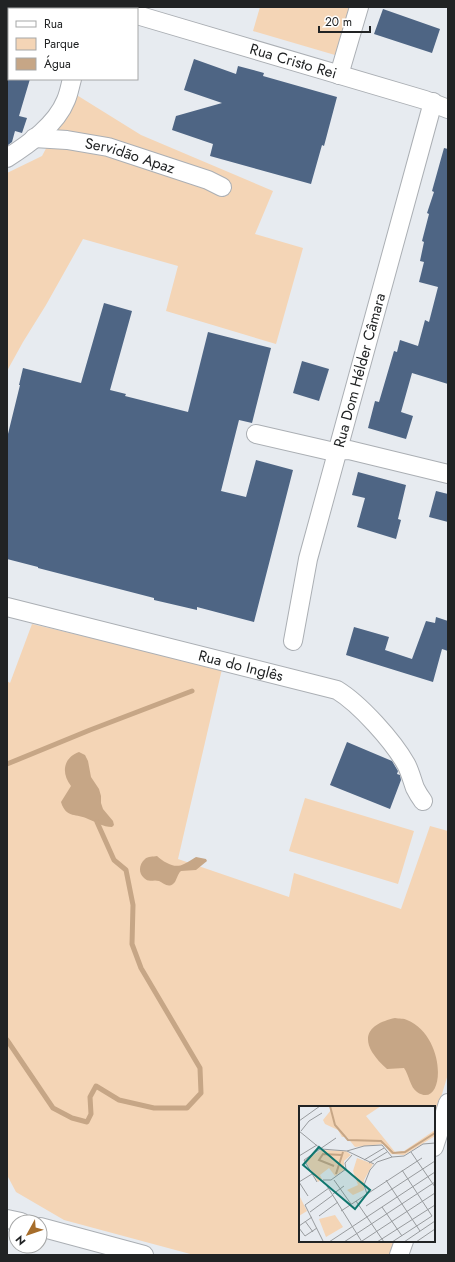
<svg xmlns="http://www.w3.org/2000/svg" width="455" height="1262" viewBox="0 0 455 1262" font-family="Jost,sans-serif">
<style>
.green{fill:#f4d5b6}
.water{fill:#c6a686}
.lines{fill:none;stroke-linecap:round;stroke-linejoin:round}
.stream{stroke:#c6a686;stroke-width:5}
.building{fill:#4e6584}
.street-casing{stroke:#abafb4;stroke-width:20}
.street{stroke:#fff;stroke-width:18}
.labels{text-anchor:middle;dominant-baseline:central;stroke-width:4;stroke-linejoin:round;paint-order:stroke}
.street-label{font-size:15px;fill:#212324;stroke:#fff}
.inset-river{fill:none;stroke:#c6a686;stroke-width:2}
.inset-road{fill:none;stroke:#989b9e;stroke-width:1}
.view{fill:#0f766e;fill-opacity:0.15;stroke:#0f766e;stroke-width:2}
.inset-edge{fill:none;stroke:#212324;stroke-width:2}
</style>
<rect width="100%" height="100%" fill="#e7ebf0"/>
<path class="green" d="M260 7H350L335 55 253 31Z
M75 94 141 135 273 191 255 234 303 248 276 344 166 311 178 266 83 239 46 305 23 342 7 371V173L42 156Z
M32 624 222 669 178 859 289 897 294 873 401 909 430 826 448 831V1074L434 1121V1107H300V1241H399L394 1255H194L64 1220 16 1192 7 1175V681L10 683Z
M305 798 414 831 398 884 289 851Z"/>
<path class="water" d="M79 752 85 755 88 761 91 777 99 789 101 796V803L103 809 113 821 114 825 112 827C103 827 96 822 88 819 77 813 66 819 61 802L71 786C61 773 63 758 79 752Z
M157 856C165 863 175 869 184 864 189 862 192 859 196 857L206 859 207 861 196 870 181 871C177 874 177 881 173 884 168 888 163 883 159 881 153 879 149 883 144 878 138 873 139 864 145 859 148 856 153 857 157 856Z
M395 1018C399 1019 404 1018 407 1020 448 1037 445 1111 417 1092 410 1087 409 1075 404 1068L387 1069C381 1064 376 1058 372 1052 360 1031 377 1022 395 1018Z"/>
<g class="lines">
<path class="stream" d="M7 764 90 730 192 691
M7 1040 53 1108 72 1118 87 1122 91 1114 90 1097 96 1086 119 1100 154 1108H187L201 1093 200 1068 141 968 132 944 133 905 126 870 114 860 97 822"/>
</g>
<path class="building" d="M383 9 440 29 432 53 374 34Z
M194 59 236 74 238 66 264 73 263 76 337 97 324 146 322 145 311 184 210 156 213 144 172 130 176 116 222 103 184 90Z
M7 79H30L19 116 27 118 22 133 15 131 12 142 8 145H7Z
M444 148 448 149V384L412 373 401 412 413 416 406 439 368 428 375 401 379 402 394 351 397 352 400 340 418 346 425 320 429 322 438 287 419 282 424 262 420 261 424 242 422 241 429 214 427 213 434 192 432 191Z
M104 303 132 311 110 390 126 394 125 396 188 412 208 332 271 348 252 423 239 420 221 491 246 497 256 460 293 470 254 622 197 607V610L154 600V598L38 568V567L7 559V438L20 385H19L23 368 81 383Z
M302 361 329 369 319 401 293 393Z
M358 472 406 485 398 519 401 520 396 539 357 527 365 498 352 495Z
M436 491 448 494V522L429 517Z
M436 617 448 621V651L442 649 433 682 346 655 354 627 389 637 385 650 412 659 426 621 435 623Z
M347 742 392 761 398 771 397 774 400 775 401 780 390 809 330 785Z"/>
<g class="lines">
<defs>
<g id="street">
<path d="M112 7 119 9"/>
<path d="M94 9V7"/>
<path id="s1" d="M137 15 425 100 448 109"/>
<path d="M339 75 359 7"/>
<path id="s2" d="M34 138 67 140 108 147 208 180 222 187"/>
<path d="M7 158C29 144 56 125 66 100 69 93 70 86 72 79"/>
<path d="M256 434 330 451 349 450 448 474"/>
<path id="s3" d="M7 607 337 690C360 704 393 741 406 764 410 771 412 780 415 788 417 792 420 797 423 801"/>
<path id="s4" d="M293 641 308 559 433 102"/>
<path d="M434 1147 448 1103"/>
<path d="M7 1219 21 1222"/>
<path d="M40 1227 144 1255"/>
<path d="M399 1255 404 1241"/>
</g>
</defs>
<use href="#street" class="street-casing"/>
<use href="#street" class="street"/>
</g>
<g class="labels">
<g class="street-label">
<text stroke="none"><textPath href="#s1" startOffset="163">Rua Cristo Rei</textPath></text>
<text stroke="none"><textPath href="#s2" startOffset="98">Servidão Apaz</textPath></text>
<text stroke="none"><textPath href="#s4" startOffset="279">Rua Dom Hélder Câmara</textPath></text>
<text stroke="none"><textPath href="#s3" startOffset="241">Rua do Inglês</textPath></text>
</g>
</g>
<g transform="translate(299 1106)">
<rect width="136" height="136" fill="#e7ebf0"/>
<path d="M30 0H82L67 10 96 46 105 45 136 24V30L105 49 92 48 85 38 56 41 48 31H43L39 24 26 18 24 14 32 4ZM22 44 47 45 52 49 45 55V64L36 70 30 62 21 69 23 73 19 76 6 54ZM58 52 74 58 65 74V84L54 89 48 84 59 79 54 65ZM0 89 8 105 0 110ZM36 109 44 121 27 131 20 113Z" fill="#f4d5b6"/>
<path class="inset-river" d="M31 0 36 19 49 34 82 35 94 47 106 46 136 27M35 60 20 54 24 48 43 49M37 68 44 46"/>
<path class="inset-road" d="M0 15 21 0M0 25 22 43 48 45 65 40 83 39 93 51 105 50 124 38 136 37M2 25 10 15 23 7M48 45 75 58M112 46 136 81M0 50 18 39M65 54 85 42M70 57 88 46M24 74H32L47 63 46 57 53 49M35 74 52 98M87 74 121 125M0 76 9 90M0 76 13 68M18 76 5 54 37 32M28 80 63 136M34 88 45 80M68 88 65 79 71 64 78 56 93 51M57 95 85 136M67 100 136 55M83 101 103 130M42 105 123 52M11 106 34 89M20 110 39 96M6 115 14 126M0 120 13 111M0 122 6 130 18 122M24 135 6 99 30 82M63 135 136 87M30 136 136 66M45 136 136 76M78 136 136 99M93 136 133 110 103 64M105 136 136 115M117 136 136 123"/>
<path class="view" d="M20 41 71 84 56 103 4 59Z"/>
<rect width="136" height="136" class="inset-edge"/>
</g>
<rect width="455" height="1262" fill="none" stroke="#212324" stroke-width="16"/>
<rect x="8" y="8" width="130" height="72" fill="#ffffff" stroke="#a6a7a7"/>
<rect x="16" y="21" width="20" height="6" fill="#ffffff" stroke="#a6a7a7"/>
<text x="44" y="28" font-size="12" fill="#212324">Rua</text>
<rect x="16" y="38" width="20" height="12" fill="#f4d5b6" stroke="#a6a7a7"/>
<text x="44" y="48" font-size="12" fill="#212324">Parque</text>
<rect x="16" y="58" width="20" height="12" fill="#c6a686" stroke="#a6a7a7"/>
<text x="44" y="68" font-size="12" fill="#212324">Água</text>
<g transform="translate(28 1234) rotate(230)"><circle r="19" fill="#ffffff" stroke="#a6a7a7"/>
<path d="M0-3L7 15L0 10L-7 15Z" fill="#a66d2b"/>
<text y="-6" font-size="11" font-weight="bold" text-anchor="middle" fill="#212324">N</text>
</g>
<path d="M319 26v6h51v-6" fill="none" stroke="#212324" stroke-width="2"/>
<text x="325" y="26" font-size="12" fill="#212324" stroke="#ffffff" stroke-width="3" paint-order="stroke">20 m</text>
</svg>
